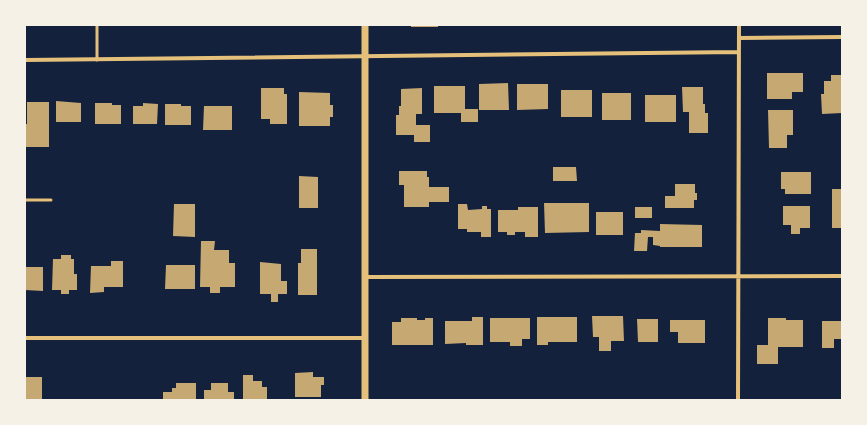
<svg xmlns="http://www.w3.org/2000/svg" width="867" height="425" viewBox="0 0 867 425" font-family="Raleway,sans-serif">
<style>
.building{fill:#c6a872}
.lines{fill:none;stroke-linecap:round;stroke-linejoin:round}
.service{stroke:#e5c07b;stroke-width:3}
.minor{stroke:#e5c07b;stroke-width:4}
.tertiary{stroke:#e5c07b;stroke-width:7}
</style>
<rect width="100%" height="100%" fill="#14213d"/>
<path class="building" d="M411 25H438V27H411Z
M767 73H803V92H792V99H767Z
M831 75H842V113L822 114 821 94H824V81H831Z
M508 83 509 110H479V84Z
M517 84H548V109L517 110Z
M434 86H465V109H478V122H461V113H434Z
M682 87H703V104H705V113H708V133H689V112H683Z
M261 88H284V94H287V124H270V119H261Z
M422 88V114H416V125H430V142H414V135H396V115H399V106H401V89Z
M561 90H592V117H561Z
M299 92 330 93V105H333V117H330V126H299Z
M602 93H631V120H602Z
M645 95H676V122H645Z
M56 101 81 103V122H56Z
M27 102H49V147H25V124H27Z
M95 103H112V105H121V124H95Z
M143 103 158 104 157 124H133V106H143Z
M165 104H181V106H191V125H165Z
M204 106H232V130H203Z
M768 110H793V135H787V148H769Z
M553 167H576L577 181H553Z
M399 171H427V177H429V187H449V202H429V207H404V185H399Z
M781 172H811V194H785V189H781Z
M299 176 318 177V208H299Z
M675 184H695V193H697V200H694V208H665V196H675Z
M832 189H842V228H832Z
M544 203H589V232L545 233Z
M174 204H195V237L173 236Z
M458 204H467L468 210 482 209V206H487V209H491V237H481V232H467V229H458Z
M783 206H810V228H800V234H791V225H783Z
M518 207H538V237H525V232H515V235H507V232H498V210H518Z
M635 207H652V218H635Z
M596 212H623V235H596Z
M660 224 702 225V247H660V246L653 245V237H648L647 251H634L635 233H641V230L660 231Z
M201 241H215L214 250H229V263H235V287H220V293H210V287H200Z
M301 249H317V295H298V263H301Z
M61 255H71V259H74V274H77V290H69V294H61V290H52L53 259H61Z
M111 261H123V287H104V292L90 293 91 266H111Z
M260 262 281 264V281H287V294H278V302H271V294H260Z
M166 265H195V289H165Z
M25 267H43V291L25 290Z
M592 316H623L624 341H611V351H599V337H593Z
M472 317H483V345H466V343L445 344V321H472Z
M537 317H577V342H548V345H537Z
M401 318H417V320H425V318H433V345H392V322H401Z
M490 318H530V339H522V346H510V342H490Z
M768 318H786V320H803V347H778V364H757V345H768Z
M637 319H658V342H638Z
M670 320H705V343H678V332H670Z
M822 321H842V339H834V348H822Z
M313 372V377H324V385H321V397H295V373Z
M243 375H253V381H262V387H267V399L243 400Z
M25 377H42V400H25Z
M176 383H196V400H163V392H172V388H176Z
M211 383H228V392H234V400H204V390H211Z"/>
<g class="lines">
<path class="service" d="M97 60V25
M25 200H51"/>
<path class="minor" d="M739 38 842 37
M25 60 739 52
M365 277 842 276
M25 338H365
M738 400 739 25"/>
<path class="tertiary" d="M365 25V400"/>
</g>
<rect width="867" height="425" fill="none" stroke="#f6f1e7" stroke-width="52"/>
</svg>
